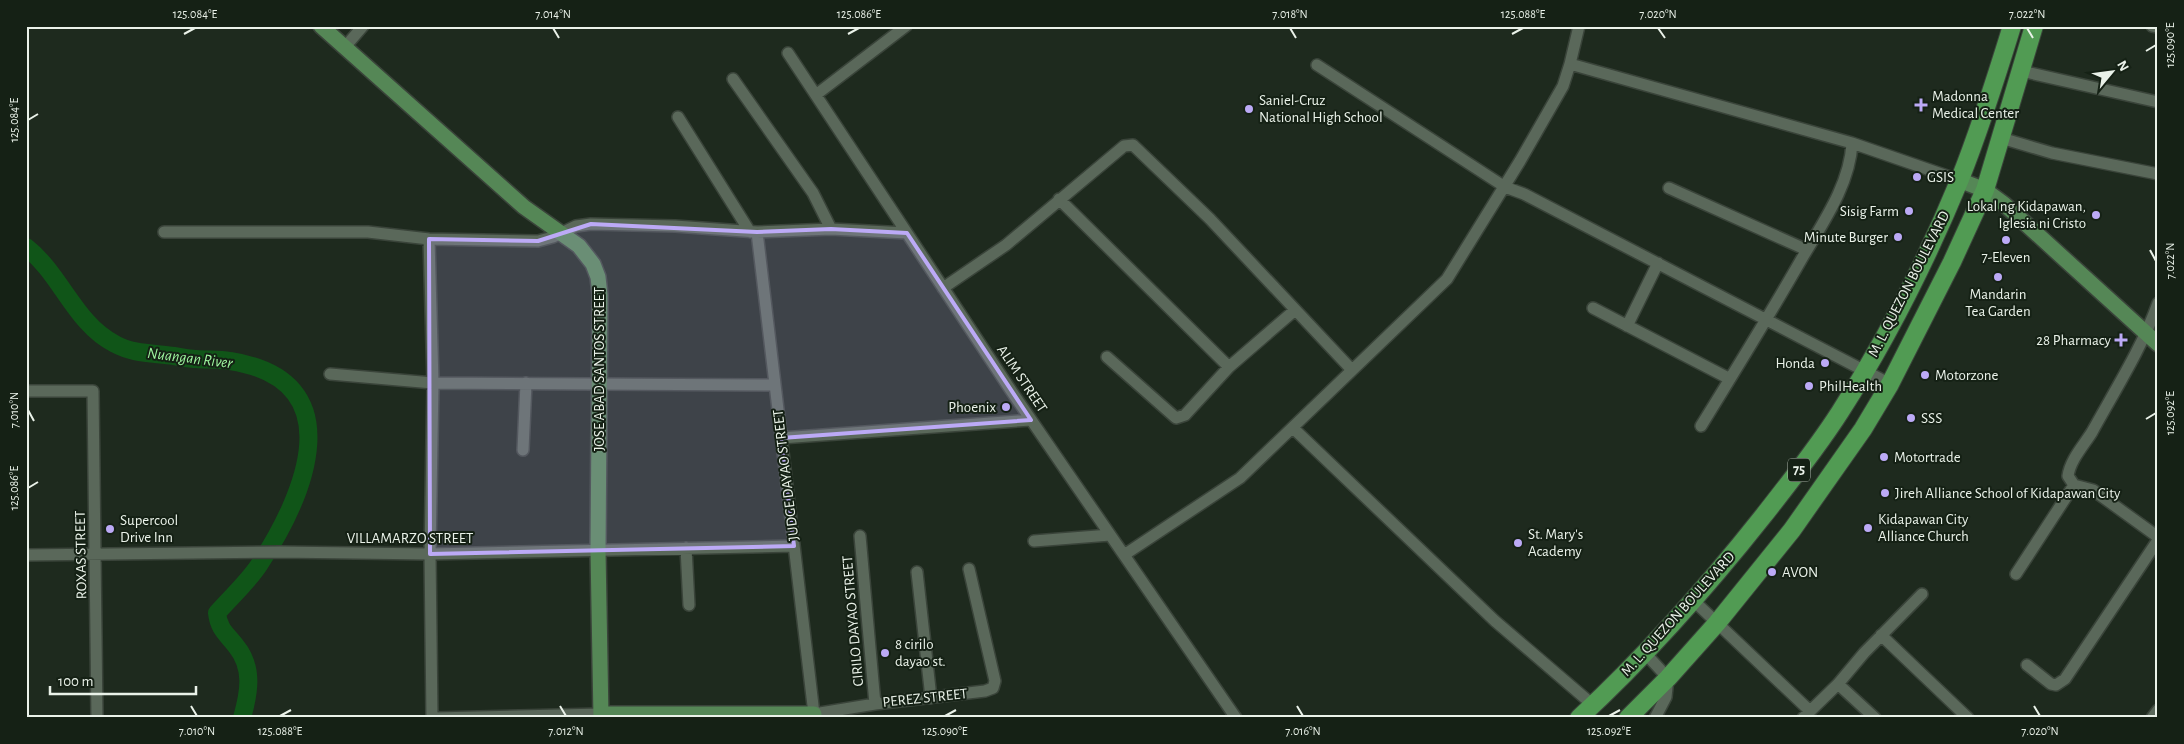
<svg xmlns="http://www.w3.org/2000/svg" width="2184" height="744" viewBox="0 0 2184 744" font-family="'Alegreya Sans',sans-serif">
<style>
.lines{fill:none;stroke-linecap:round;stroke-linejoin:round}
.river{stroke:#105518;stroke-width:18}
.minor-casing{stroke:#3a443a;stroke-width:14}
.major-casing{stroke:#3a443a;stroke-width:18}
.highway-casing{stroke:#3a443a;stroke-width:20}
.minor{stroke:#5a685a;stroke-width:11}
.major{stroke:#558756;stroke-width:15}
.highway{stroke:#519b53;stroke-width:18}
.marked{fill:#bcaaf6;fill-opacity:0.2;stroke:#bcaaf6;stroke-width:4;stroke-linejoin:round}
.ticks{fill:none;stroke:#eaf2e9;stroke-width:2}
.poi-dot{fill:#bcaaf6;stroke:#152115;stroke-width:2}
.labels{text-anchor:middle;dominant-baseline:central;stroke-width:4;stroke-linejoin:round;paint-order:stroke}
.shield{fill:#152115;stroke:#aab3a9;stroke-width:1}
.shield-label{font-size:14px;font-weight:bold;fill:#eaf2e9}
.poi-label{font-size:15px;fill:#eaf2e9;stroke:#152115;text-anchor:start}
.street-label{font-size:15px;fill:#eaf2e9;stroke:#152115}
.water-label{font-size:16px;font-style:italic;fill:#9ef69f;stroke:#152115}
.neatline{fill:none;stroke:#eaf2e9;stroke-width:2}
.ticks-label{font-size:12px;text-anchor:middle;fill:#eaf2e9}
</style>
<rect width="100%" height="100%" fill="#1e2a1e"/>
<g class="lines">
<path class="river" d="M26 247C61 274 75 324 115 344 133 354 154 353 174 356 181 357 189 359 196 359 207 360 219 359 230 361 354 380 305 495 259 565 247 583 231 597 217 613 219 630 227 634 236 646 254 668 249 693 242 718"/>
<defs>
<path id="minor" d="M1579 26 1570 64 1852 143 1959 180
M2152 26 2158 27
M345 47 363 26
M788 53 1012 392 1236 718
M1317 65 1505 187 1524 194 1890 384
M2021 71 2158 102
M733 79 813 193 831 229
M817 94 906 26
M678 117 750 232
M2001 138 2052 153 2158 174
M1669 188 1807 250
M1059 199 1229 367
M164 232H368L429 239 538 241 553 237 576 226 591 224 675 226 757 232 831 229 907 233
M757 232 814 714 875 704 985 691 993 688 995 681 969 569
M429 239 433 383 430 554 432 718
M943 288 1006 245 1124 146 1133 145 1210 219 1352 370
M2158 303C2143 346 2114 392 2092 432 2084 445 2070 460 2068 476L2074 485 2093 490 2158 537
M1593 308 1730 379
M1627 326 1658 263
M1107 357 1176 418 1185 415 1229 367 1295 310
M330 374 433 383 775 385
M26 391H93L97 718
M1701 426C1735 371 1769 316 1801 260 1822 224 1850 185 1852 143
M1293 428 1495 621 1593 705
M781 438 1031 420
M523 450 526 383
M860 536 875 704
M1034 541 1110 535
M686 548 689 605
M26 555 280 552 430 554 794 546
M1124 555 1240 478 1447 279 1520 161 1563 86 1570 64
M917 572 931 698
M2016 574 2074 485
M1694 601 1810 711
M1881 635 1968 718
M1644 652 1668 678 1666 697 1655 718
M2027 665 2051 684 2056 685 2065 679 2158 540
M1838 684 1875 718
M434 718 601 714
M1803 718 1838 684 1864 653 1922 594
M2152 718 2158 710"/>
<path id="major" d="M321 26 524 207 579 246 593 264 598 277 600 295 598 551 601 718
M1959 180 1985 190 2004 204 2158 344
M601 714H814V718"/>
<path id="highway" d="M1579 718C1646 656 1707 587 1764 515 1790 482 1817 448 1840 412 1887 339 1927 259 1960 179 1980 129 1996 78 2012 26
M1628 718 1668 678 1717 623 1792 530 1863 429 1890 384 1952 262 1985 190 2034 26"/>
</defs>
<use href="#minor" class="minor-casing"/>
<use href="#major" class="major-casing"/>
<use href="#highway" class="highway-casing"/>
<use href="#minor" class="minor"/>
<use href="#major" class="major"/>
<use href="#highway" class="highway"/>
</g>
<path class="marked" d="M591 224 757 232 831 229 907 233 1031 420 781 438 794 546 430 554 429 239 538 241Z"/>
<path class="ticks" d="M553 28 559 38M1290 28 1296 38M1658 28 1665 38M2027 28 2033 38M184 34 195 28M848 34 859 28M1512 34 1523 28M2146 51 2156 45M28 120 38 114M2150 250 2156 261M28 410 34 421M2146 419 2156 413M28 488 38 482M191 706 197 716M560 706 566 716M1297 706 1303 716M2034 706 2040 716M280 716 291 710M945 716 956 710M1609 716 1620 710"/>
<g class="poi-dot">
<path d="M1918.5 97.5h5v5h5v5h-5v5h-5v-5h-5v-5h5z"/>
<circle cx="1249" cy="109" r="5"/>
<circle cx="1917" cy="177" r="5"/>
<circle cx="1909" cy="211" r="5"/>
<circle cx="2096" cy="215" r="5"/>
<circle cx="1898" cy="237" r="5"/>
<circle cx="2006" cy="240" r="5"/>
<circle cx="1998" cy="277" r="5"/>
<path d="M2118.5 332.5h5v5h5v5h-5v5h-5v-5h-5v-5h5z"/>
<circle cx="1825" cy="363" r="5"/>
<circle cx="1925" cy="375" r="5"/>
<circle cx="1809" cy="386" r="5"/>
<circle cx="1006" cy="407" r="5"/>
<circle cx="1911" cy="418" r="5"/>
<circle cx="1884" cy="457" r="5"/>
<circle cx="1885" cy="493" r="5"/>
<circle cx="1868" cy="528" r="5"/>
<circle cx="110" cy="529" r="5"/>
<circle cx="1518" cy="543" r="5"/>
<circle cx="1772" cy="572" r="5"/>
<circle cx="885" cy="653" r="5"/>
</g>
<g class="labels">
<rect class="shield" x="1788" y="458.5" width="22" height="23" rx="4"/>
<g class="shield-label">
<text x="1799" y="470">75</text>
</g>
<g class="poi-label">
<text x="1932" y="96">Madonna<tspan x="1932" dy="17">Medical Center</tspan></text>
<text x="1259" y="100">Saniel-Cruz<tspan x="1259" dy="17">National High School</tspan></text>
<text x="1927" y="177">GSIS</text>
<text x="2086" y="206" text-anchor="end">Lokal ng Kidapawan,<tspan x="2086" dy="17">Iglesia ni Cristo</tspan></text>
<text x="1899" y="211" text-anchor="end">Sisig Farm</text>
<text x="1888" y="237" text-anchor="end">Minute Burger</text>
<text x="2006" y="257" text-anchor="middle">7-Eleven</text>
<text x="1998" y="294" text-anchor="middle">Mandarin<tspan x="1998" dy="17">Tea Garden</tspan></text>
<text x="2111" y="340" text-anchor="end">28 Pharmacy</text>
<text x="1815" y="363" text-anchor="end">Honda</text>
<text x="1935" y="375">Motorzone</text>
<text x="1819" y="386">PhilHealth</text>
<text x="996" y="407" text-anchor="end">Phoenix</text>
<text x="1921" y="418">SSS</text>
<text x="1894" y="457">Motortrade</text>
<text x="1895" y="493">Jireh Alliance School of Kidapawan City</text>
<text x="1878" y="519">Kidapawan City<tspan x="1878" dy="17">Alliance Church</tspan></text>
<text x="120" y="520">Supercool<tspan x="120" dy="17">Drive Inn</tspan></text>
<text x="1528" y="534">St. Mary's<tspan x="1528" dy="17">Academy</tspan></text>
<text x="1782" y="572">AVON</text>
<text x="895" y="644">8 cirilo<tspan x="895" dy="17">dayao st.</tspan></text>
</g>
<g class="street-label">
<text transform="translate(1909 284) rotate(-63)">M. L. QUEZON BOULEVARD</text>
<text transform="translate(599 369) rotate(-90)">JOSE ABAD SANTOS STREET</text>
<text transform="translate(1022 379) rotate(56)">ALIM STREET</text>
<text transform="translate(786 475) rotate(-97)">JUDGE DAYAO STREET</text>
<text x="410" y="538">VILLAMARZO STREET</text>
<text transform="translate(81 555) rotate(-91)">ROXAS STREET</text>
<text transform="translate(1678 614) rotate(-48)">M. L. QUEZON BOULEVARD</text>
<text transform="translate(853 621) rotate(-95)">CIRILO DAYAO STREET</text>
<text transform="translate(925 698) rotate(-6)">PEREZ STREET</text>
</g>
<g class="water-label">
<text transform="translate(190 358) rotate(7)">Nuangan River</text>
</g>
</g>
<rect width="2184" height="744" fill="none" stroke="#152115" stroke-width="55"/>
<g transform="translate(2112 72) rotate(61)" stroke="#152115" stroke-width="4" paint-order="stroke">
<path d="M0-4L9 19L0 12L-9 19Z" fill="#eaf2e9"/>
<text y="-8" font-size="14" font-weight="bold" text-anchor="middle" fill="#eaf2e9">N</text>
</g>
<path d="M50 686v8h146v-8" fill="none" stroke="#eaf2e9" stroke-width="2.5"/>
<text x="58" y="686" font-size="15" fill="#eaf2e9" stroke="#152115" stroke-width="4" paint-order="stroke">100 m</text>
<rect x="28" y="28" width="2128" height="688" class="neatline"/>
<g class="ticks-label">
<text x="195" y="18">125.084°E</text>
<text x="553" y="18">7.014°N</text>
<text x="859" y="18">125.086°E</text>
<text x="1290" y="18">7.018°N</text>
<text x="1523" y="18">125.088°E</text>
<text x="1658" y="18">7.020°N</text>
<text x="2027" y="18">7.022°N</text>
<text transform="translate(2170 45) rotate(-90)" y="4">125.090°E</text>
<text transform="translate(14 120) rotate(-90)" y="4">125.084°E</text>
<text transform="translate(2170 261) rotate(-90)" y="4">7.022°N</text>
<text transform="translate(14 410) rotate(-90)" y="4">7.010°N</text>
<text transform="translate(2170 413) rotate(-90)" y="4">125.092°E</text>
<text transform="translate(14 488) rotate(-90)" y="4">125.086°E</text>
<text x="197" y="735">7.010°N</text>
<text x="280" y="735">125.088°E</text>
<text x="566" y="735">7.012°N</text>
<text x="945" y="735">125.090°E</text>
<text x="1303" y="735">7.016°N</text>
<text x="1609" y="735">125.092°E</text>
<text x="2040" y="735">7.020°N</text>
</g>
</svg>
